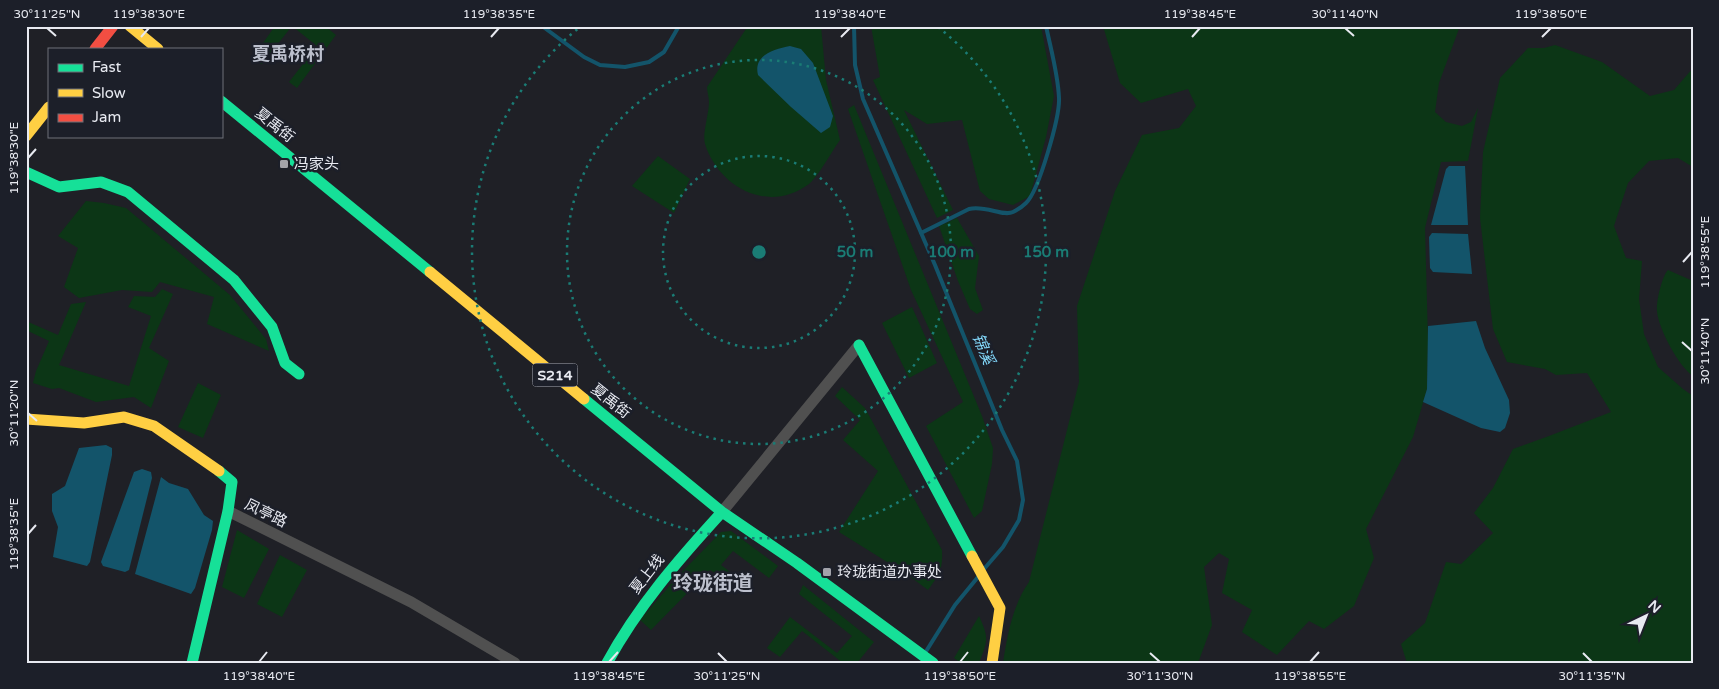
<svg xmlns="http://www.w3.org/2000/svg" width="1719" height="689" viewBox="0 0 1719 689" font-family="'Varela Round','Noto Sans SC',sans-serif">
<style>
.green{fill:#0c3616}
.water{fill:#13546a}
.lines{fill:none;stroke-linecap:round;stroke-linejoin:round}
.stream{stroke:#13546a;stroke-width:4}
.street{stroke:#505050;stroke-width:11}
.fast{stroke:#16e098;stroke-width:11}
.slow{stroke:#ffcf43;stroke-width:11}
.jam{stroke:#f24e42;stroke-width:11}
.ticks{fill:none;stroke:#e8eaf1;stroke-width:2}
.ring{fill:none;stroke:#1a7c75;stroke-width:2.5;stroke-dasharray:2.5 5}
.poi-dot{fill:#a2a3aa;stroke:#1c1f29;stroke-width:2}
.labels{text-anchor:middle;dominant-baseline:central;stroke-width:5;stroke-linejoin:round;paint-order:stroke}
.shield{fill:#1c1f29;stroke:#abadb5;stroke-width:1}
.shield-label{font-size:14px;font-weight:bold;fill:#e8eaf1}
.street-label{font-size:15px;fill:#e8eaf1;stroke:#1c1f29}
.poi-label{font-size:15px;fill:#e8eaf1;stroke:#1c1f29;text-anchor:start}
.water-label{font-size:16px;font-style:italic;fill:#81d5f6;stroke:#1c1f29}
.quarter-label{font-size:18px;font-weight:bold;fill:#bcc0cd;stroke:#1c1f29}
.district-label{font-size:20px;font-weight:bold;fill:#bcc0cd;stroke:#1c1f29}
.centre{fill:#1a7c75;stroke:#1c1f29;stroke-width:2.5}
.ring-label{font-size:15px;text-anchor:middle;font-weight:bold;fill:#1a7c75;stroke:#1c1f29;stroke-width:5;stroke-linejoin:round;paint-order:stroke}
.neatline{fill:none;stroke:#e8eaf1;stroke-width:2}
.ticks-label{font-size:12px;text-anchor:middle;fill:#e8eaf1}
</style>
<rect width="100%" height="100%" fill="#1f2026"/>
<path class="green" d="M275 26H325L336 35 297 88 289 82 317 46 292 26 262 64 251 60Z
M748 26H821L826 80 840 140C832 151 818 177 809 184 769 214 719 188 705 144 702 134 709 114 709 102 709 97 707 92 707 87Z
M871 26H1041L1054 96 1046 137 1030 196 1013 205 989 199 980 191 962 120 927 124 904 110 953 210 937 218 873 80 880 77Z
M1103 26H1460L1439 83 1435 112 1446 122 1462 126 1471 122 1478 108 1468 161 1441 162 1425 228 1428 340 1427 389 1413 437 1366 529 1374 558 1354 606 1324 629 1309 621 1277 655 1242 632 1252 610 1222 593 1229 559 1219 553 1204 567 1212 625 1198 663H1003C1007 636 1013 604 1029 582L1079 382 1077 306 1115 191 1142 135 1179 128 1196 106 1188 89 1141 103 1120 83Z
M1555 45 1602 62 1650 96 1674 90 1693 68V167L1678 158 1649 161 1628 183 1614 226 1626 258 1642 261 1639 299 1644 334 1658 367 1683 389 1693 396V663H1407L1401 644 1425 623 1446 562 1461 564 1493 533 1474 513 1493 488 1513 449 1549 436 1611 412 1587 373 1556 375 1545 369 1507 362 1493 329 1480 218 1483 152 1500 78 1528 48H1544Z
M854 105 982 416 993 448 992 464 982 511 974 518 926 426 963 402 911 290 848 109Z
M658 156 690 179 674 213 632 186Z
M86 201 104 203 126 208 230 295 266 339 269 351 207 324 214 297 160 282 152 292 122 290 79 298 64 287 78 248 58 236Z
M957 218 979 256 975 288 983 310 977 314 970 309 958 281 939 226Z
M1668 270 1693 281V376C1679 367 1658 328 1657 311 1656 302 1662 276 1668 270Z
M162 289 173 294 149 348 169 361 151 408 134 397 96 402 59 388 52 389 33 383 36 371 49 341 26 330V321L58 335 71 304 86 302 59 365 129 386 151 316 128 307 134 296 155 297Z
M912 307 937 363 909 378 882 323Z
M198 383 221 395 203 438 178 427Z
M842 387 865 408 942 550C943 570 939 575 928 590L908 575 839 532 878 471 843 440 860 420 835 396Z
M237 530 269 549 244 598 222 587Z
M731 531 778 566 769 578 733 551 721 565 733 574 728 580 710 570 651 630 640 620 678 576 721 532Z
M280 555 307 570 282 617 257 604Z
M803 585 874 642 857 663H843L802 631 780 657 767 648 790 617 837 653 852 636 799 594Z
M979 616C989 638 988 640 979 663H961L954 658Z"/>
<path class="water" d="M790 46 801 49 813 63 833 116 830 127 821 133 791 107 758 75C753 55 774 49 790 46Z
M1449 166H1465L1468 225H1431L1446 169Z
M1432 233 1468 234 1472 274 1433 272 1430 268 1429 237Z
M1476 321 1485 348 1509 400 1510 413 1505 428 1500 432 1481 428 1423 402 1427 389 1428 326Z
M106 445 112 448V455L90 562 87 566 53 557 58 527 52 511V494L65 486 79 448Z
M142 469 151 472 152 478 129 570 125 572 103 566 101 562 134 472Z
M161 477 169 483 188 489 204 515 213 521 212 530 195 588 191 594 135 574Z"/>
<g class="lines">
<path class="stream" d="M542 26 584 57 600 65 625 67 649 62 664 52 679 26
M854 26 855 65 863 99 935 265 1002 430 1017 461 1023 500 1019 520 1003 547 984 569
M921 233 969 209C986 205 1003 217 1013 212 1017 210 1023 206 1026 203 1039 191 1060 116 1059 98 1058 74 1051 50 1046 26
M925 653 955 605 978 577"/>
<path class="street" d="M228 511 411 602 515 663
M722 512 859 345"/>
<path class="fast" d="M221 101 430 272
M26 172 59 187 101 182 128 192 234 280 272 327 285 363 299 374
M859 345 972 556
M584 399 722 512 797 563 933 663
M192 663 228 511 232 482 219 471
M607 663C638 606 679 559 722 512"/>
<path class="slow" d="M130 26 158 49
M26 136 49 107
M430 272 584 399
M26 419 84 423 124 417 154 426 219 471
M972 556 1000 608 992 663"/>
<path class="jam" d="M95 49 113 26"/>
</g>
<path class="ticks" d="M47 28 56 36M1345 28 1354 36M141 37 149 28M491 37 499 28M841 37 850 28M1192 37 1200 28M1542 37 1551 28M28 158 36 149M1683 262 1692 252M1682 342 1692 351M28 413 37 421M28 534 36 525M718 653 727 662M1150 653 1160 662M1583 653 1592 662M259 662 267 652M609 662 618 652M960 662 968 652M1310 662 1319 652"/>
<g class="ring">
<circle cx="759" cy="252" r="96"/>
<circle cx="759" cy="252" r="192"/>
<path d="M938 27A287 287 0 1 1 580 27"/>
</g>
<g class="poi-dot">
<rect x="279" y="159" width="10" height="10" rx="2.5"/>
<rect x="822" y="567" width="10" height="10" rx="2.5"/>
</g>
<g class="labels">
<rect class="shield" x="532.5" y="363.5" width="45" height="23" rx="4"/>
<g class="shield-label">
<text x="555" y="375">S214</text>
</g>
<g class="street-label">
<text transform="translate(275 125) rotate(39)">夏禹街</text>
<text transform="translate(611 401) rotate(39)">夏禹街</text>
<text transform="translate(266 513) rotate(26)">凤亭路</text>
<text transform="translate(647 574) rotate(-52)">夏上线</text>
</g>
<g class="poi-label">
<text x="294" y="164">冯家头</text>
<text x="837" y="572">玲珑街道办事处</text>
</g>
<g class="water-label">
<text transform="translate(983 349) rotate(67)">锦溪</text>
</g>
<g class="quarter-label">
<text x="288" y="54">夏禹桥村</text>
</g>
<g class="district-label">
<text x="713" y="584">玲珑街道</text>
</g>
</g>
<circle cx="759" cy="252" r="8" class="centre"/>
<g class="ring-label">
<text x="855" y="257">50 m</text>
<text x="951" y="257">100 m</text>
<text x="1046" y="257">150 m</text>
</g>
<rect width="1719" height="689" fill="none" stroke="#1c1f29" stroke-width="55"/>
<rect x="48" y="48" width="175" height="90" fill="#1c1f29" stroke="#6e7079"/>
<rect x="58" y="64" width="25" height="8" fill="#16e098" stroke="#6e7079"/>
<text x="92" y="72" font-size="15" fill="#e8eaf1">Fast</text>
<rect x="58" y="89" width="25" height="8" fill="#ffcf43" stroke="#6e7079"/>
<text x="92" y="98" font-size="15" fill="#e8eaf1">Slow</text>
<rect x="58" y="114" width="25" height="8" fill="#f24e42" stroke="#6e7079"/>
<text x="92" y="122" font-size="15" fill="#e8eaf1">Jam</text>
<g transform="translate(1646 616) rotate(43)" stroke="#1c1f29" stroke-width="4" paint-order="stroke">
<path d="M0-4L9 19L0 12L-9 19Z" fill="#e8eaf1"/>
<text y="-8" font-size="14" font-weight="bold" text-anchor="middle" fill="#e8eaf1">N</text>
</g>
<rect x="28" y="28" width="1664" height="634" class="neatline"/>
<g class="ticks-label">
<text x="47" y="18">30°11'25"N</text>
<text x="149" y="18">119°38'30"E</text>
<text x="499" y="18">119°38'35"E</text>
<text x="850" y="18">119°38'40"E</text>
<text x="1200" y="18">119°38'45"E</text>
<text x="1345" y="18">30°11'40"N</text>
<text x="1551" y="18">119°38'50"E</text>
<text transform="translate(14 158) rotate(-90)" y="4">119°38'30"E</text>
<text transform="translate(1705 252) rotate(-90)" y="4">119°38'55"E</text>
<text transform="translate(1705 351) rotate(-90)" y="4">30°11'40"N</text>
<text transform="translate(14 413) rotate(-90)" y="4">30°11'20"N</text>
<text transform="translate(14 534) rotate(-90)" y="4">119°38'35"E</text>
<text x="259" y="680">119°38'40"E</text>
<text x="609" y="680">119°38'45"E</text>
<text x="727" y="680">30°11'25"N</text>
<text x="960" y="680">119°38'50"E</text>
<text x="1160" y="680">30°11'30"N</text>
<text x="1310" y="680">119°38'55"E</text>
<text x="1592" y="680">30°11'35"N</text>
</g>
</svg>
